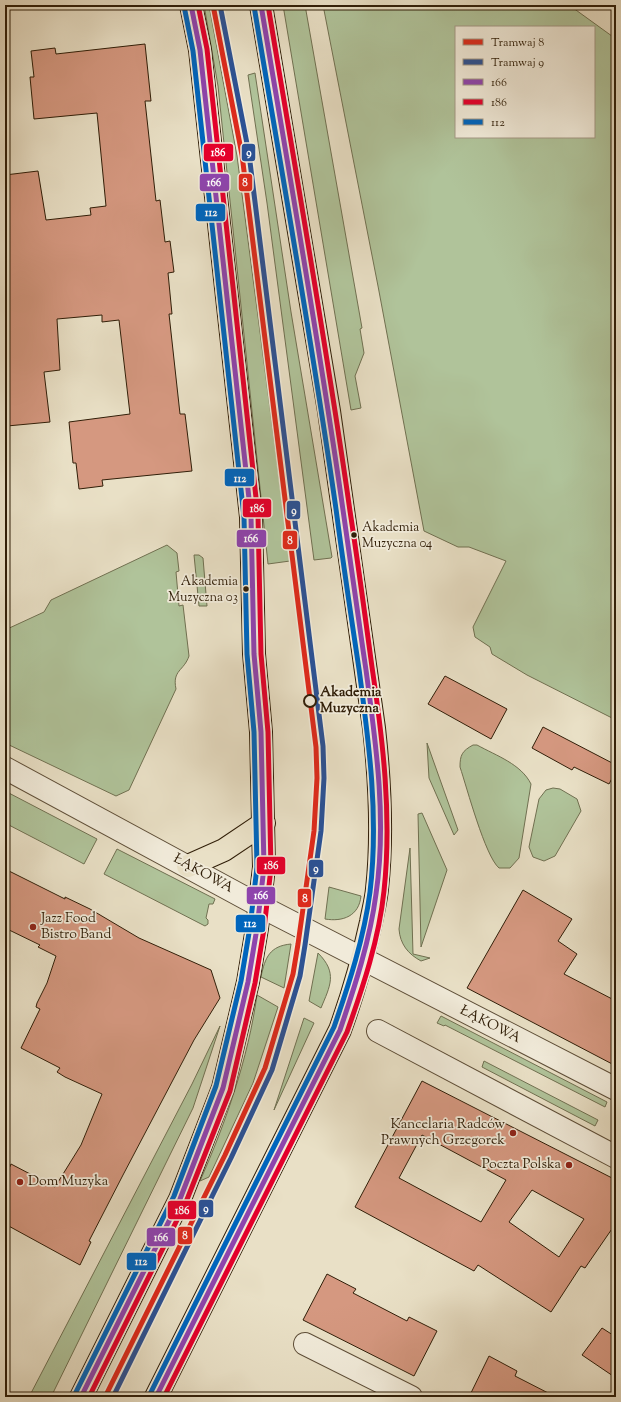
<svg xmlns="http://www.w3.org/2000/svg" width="621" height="1402" viewBox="0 0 621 1402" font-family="'Sorts Mill Goudy',serif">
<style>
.green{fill:#b0c39a;stroke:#707051;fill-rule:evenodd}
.building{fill:#d59880;stroke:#301e08;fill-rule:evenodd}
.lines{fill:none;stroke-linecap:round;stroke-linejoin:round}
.minor-casing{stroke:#5e4e38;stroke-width:24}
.major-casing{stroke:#301e08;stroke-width:24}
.minor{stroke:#f1ebda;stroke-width:22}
.major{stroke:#e9e0c6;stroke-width:22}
.bus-1-casing{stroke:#f1ebda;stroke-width:8}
.bus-2-casing{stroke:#f1ebda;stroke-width:8}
.bus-3-casing{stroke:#f1ebda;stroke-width:8}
.bus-1{stroke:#8e44ad;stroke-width:5}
.bus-2{stroke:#e4002b;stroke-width:5}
.bus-3{stroke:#0065bd;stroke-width:5}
.tram-1-casing{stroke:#f1ebda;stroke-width:8}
.tram-2-casing{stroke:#f1ebda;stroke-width:8}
.tram-1{stroke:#dd2b1c;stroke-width:5}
.tram-2{stroke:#2c5294;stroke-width:5}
.bus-dot{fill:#301e08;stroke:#f1ebda;stroke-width:1.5}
.stop-dot{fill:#f1ebda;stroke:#301e08;stroke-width:2}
.poi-dot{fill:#8f2418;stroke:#f1ebda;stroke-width:1.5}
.labels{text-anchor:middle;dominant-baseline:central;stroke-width:3.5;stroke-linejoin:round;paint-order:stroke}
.bus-label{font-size:13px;fill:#301e08;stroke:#f1ebda;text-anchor:start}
.stop-label{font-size:14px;font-weight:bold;fill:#301e08;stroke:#f1ebda;text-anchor:start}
.street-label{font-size:14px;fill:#301e08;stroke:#f1ebda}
.poi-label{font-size:14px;fill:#301e08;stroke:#f1ebda;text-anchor:start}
.line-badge{stroke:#f1ebda;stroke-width:1.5}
.badge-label{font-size:11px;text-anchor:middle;font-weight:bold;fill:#fff}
</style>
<rect width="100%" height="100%" fill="#e9e0c6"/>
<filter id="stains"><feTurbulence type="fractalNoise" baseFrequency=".005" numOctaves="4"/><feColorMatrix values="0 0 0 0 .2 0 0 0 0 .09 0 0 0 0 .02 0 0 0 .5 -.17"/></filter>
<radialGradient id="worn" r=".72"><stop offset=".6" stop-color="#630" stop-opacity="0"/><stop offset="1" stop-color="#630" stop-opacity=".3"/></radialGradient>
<path class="green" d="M204 5H209L237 156 290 561 268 564 218 86Z
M283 5H305L362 328 360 329 364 353 355 376 361 408 351 410Z
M323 5H569L616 39V720L527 675 492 654 490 647 475 637 473 627 506 561 469 547H458L424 531 378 286ZM456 27H594V137H456Z
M255 73 291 312 332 557 331 558 314 560 267 203 248 75Z
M167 545 177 553 179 571 176 572 179 606 183 605 189 656C184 671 172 670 176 689L129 790 116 796 5 743V630L44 612 51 600Z
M194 555H199L203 558 207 606H199Z
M427 743 458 830 454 835 429 778Z
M473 745H477C497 756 521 764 531 784L519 858 510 868H499C485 856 467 788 460 767 460 755 462 751 473 745Z
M553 788 560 789 577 799 581 811 555 856 544 861 533 857 529 847 539 799 546 790Z
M5 791 97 839 84 864 5 823Z
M422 813 447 870 421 947 418 814Z
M410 848 413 954 430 958 421 961C408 954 400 944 399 929Z
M117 849 215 899 213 904H209L206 918 208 920V924L205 926 104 874Z
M329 887 361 896C359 916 343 922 325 919Z
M291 944 284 988 261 977C265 957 270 946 291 944Z
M318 953C338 973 330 986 321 1008L309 1001Z
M257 995 278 1007 253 1083 209 1177 200 1181C226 1122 248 1059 257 995Z
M441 1016 607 1102 605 1107 445 1025 444 1026 437 1023Z
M304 1018 314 1023 274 1110Z
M220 1026 193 1108 51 1397H29L192 1084Z
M484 1061 598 1120 595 1126 482 1067Z"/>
<path class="building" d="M145 44 151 101H145L156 201 160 200 165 242 170 241 174 272 168 273 172 314H169L180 414H185L192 471 102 480 103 486 79 489 76 463H73L69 422 130 414 119 320 102 322V315L57 319 60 370 44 372 50 422 7 426 5 405V175L38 171 46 220 91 215 90 208 106 206 97 113 34 119 30 77H34L31 51 55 48 56 54Z
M445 676 507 709 491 739 428 704Z
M543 727 616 765V771L609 784 574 767 572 770 532 748Z
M5 869 65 899V897L90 909 139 938 211 970 220 998 194 1040 123 1175 89 1241 91 1242 80 1265 5 1224V1178L11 1164 55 1187 81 1145 102 1094 65 1077 57 1072 60 1068 21 1048 40 1009 36 1007 37 1003 47 983 56 956 38 947 40 945 5 928Z
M523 890 572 919 558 941 577 954 564 974 616 1001V1066L467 988Z
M422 1081 616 1180V1223L585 1268 581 1266 551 1312 478 1265 474 1271 355 1207ZM422 1135 506 1180 481 1222 399 1178ZM532 1190 584 1219 559 1257 509 1222Z
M327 1274 356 1289 353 1293 407 1321 409 1317 437 1331 414 1376 303 1320Z
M602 1328 616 1337V1378L582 1355Z
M489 1356 517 1371 515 1376 556 1397H469Z"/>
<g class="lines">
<defs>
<path id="minor" d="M5 768 260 906 616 1089
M378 1031 616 1157
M305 1344 411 1397"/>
<path id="major" d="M188 866 224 850 264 823
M81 1397 180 1199 223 1088 248 982 257 928 264 867 261 732 254 654 251 517 200 50 191 5
M156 1397 340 1030C353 994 363 959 371 922 373 911 376 900 377 889 383 835 380 782 374 728L329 411 261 5"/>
</defs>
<use href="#minor" class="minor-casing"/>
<use href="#major" class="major-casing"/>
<use href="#minor" class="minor"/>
<use href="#major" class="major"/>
<defs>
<path id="bus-1" d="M81 1397 180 1199 223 1088 248 982 257 928 264 867 261 732 254 654 251 517 200 50 191 5
M156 1397 340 1030C355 986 370 940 376 894 387 820 376 744 366 670 358 617 351 564 343 510 319 341 289 173 261 5"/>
<path id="bus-2" d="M89 1397 186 1202 230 1091 255 983 264 929 271 868 268 732 261 654 258 516 207 49 198 5
M164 1397 347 1032C363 987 379 939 384 891 392 816 383 741 372 667 365 615 358 563 350 511 326 342 296 174 268 5"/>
<path id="bus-3" d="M75 1394 174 1196 216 1086 241 981 250 927 257 867 254 732 247 654 244 517 193 51 184 6
M150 1394 334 1027C349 984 364 938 370 892 379 817 369 743 359 669 351 616 343 563 336 509 312 341 282 174 254 6"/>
</defs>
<use href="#bus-1" class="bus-1-casing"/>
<use href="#bus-2" class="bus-2-casing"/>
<use href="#bus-3" class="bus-3-casing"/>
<use href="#bus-1" class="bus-1"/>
<use href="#bus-2" class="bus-2"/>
<use href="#bus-3" class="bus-3"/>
<defs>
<path id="tram-1" d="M105 1397 225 1155 265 1068 293 974 298 944 314 831 317 778 316 747 242 155 213 5"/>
<path id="tram-2" d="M113 1397 231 1158 272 1070 300 976 305 945 321 831 324 778 323 746 249 154 220 5"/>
</defs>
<use href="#tram-1" class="tram-1-casing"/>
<use href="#tram-2" class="tram-2-casing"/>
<use href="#tram-1" class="tram-1"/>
<use href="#tram-2" class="tram-2"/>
</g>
<g class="bus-dot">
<circle cx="354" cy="535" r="3.5"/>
<circle cx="246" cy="589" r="3.5"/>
</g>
<circle class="stop-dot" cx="310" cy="701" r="6"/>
<g class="poi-dot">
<circle cx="33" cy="927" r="4"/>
<circle cx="513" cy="1133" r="4"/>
<circle cx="569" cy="1165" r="4"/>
<circle cx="20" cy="1182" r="4"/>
</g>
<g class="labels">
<g class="bus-label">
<text x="362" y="528">Akademia<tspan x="362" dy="16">Muzyczna 04</tspan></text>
<text x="238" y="582" text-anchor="end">Akademia<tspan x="238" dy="16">Muzyczna 03</tspan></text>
</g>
<g class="stop-label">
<text x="320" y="693">Akademia<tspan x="320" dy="16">Muzyczna</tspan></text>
</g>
<g class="street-label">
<text transform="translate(203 874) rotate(29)">ŁĄKOWA</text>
<text transform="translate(490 1025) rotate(27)">ŁĄKOWA</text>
</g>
<g class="poi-label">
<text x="41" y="919">Jazz Food<tspan x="41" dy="16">Bistro Band</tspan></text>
<text x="505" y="1125" text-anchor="end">Kancelaria Radców<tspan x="505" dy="16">Prawnych Grzegorek</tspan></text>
<text x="561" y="1165" text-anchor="end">Poczta Polska</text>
<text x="28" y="1182">Dom Muzyka</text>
</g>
</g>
<g class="line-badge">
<rect x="203" y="143" width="31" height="19" rx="4" fill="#e4002b"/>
<rect x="241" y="143" width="15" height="19" rx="4" fill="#2c5294"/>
<rect x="238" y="173" width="15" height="19" rx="4" fill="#dd2b1c"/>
<rect x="199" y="173" width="31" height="19" rx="4" fill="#8e44ad"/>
<rect x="195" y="203" width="31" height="19" rx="4" fill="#0065bd"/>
<rect x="224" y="468" width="31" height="19" rx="4" fill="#0065bd"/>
<rect x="242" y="498" width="30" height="20" rx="4" fill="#e4002b"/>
<rect x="286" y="500" width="15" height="20" rx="4" fill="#2c5294"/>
<rect x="236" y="529" width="31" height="19" rx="4" fill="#8e44ad"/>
<rect x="282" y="530" width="16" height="20" rx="4" fill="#dd2b1c"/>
<rect x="256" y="856" width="30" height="19" rx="4" fill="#e4002b"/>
<rect x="308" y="859" width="16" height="19" rx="4" fill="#2c5294"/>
<rect x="246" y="886" width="30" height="19" rx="4" fill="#8e44ad"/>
<rect x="297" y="888" width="15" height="20" rx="4" fill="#dd2b1c"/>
<rect x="235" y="914" width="31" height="19" rx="4" fill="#0065bd"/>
<rect x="198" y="1199" width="16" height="19" rx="4" fill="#2c5294"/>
<rect x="167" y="1200" width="30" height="20" rx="4" fill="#e4002b"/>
<rect x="177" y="1226" width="16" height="19" rx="4" fill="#dd2b1c"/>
<rect x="146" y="1227" width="30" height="20" rx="4" fill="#8e44ad"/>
<rect x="126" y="1252" width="31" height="19" rx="4" fill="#0065bd"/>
</g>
<g class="badge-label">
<text x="218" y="156">186</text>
<text x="249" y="156">9</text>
<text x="245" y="186">8</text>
<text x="214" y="186">166</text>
<text x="211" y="216">112</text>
<text x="240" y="482">112</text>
<text x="257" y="512">186</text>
<text x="294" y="514">9</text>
<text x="251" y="542">166</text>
<text x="290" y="544">8</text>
<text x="271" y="869">186</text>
<text x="316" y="872">9</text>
<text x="261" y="899">166</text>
<text x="305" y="902">8</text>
<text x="250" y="927">112</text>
<text x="206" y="1212">9</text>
<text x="182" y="1214">186</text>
<text x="185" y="1239">8</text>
<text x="161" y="1241">166</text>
<text x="141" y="1265">112</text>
</g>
<rect width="621" height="1402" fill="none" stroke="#e9e0c6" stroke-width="20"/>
<rect x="6" y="6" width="609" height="1390" fill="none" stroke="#301e08" stroke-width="2"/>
<rect x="10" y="10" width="601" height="1382" fill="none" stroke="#301e08"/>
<rect x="455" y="26" width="140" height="112" fill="#f1ebda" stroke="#a49986"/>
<rect x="463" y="39" width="20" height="6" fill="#dd2b1c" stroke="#a49986"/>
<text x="491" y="46" font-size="12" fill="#301e08">Tramwaj 8</text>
<rect x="463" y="59" width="20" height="6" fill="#2c5294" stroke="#a49986"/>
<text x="491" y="66" font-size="12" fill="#301e08">Tramwaj 9</text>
<rect x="463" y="79" width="20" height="6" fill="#8e44ad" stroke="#a49986"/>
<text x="491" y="86" font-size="12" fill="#301e08">166</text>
<rect x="463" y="99" width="20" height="6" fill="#e4002b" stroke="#a49986"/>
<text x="491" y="106" font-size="12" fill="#301e08">186</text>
<rect x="463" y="119" width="20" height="6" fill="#0065bd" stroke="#a49986"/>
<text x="491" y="126" font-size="12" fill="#301e08">112</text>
<rect width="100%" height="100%" filter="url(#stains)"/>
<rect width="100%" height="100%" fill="url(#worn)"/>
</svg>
